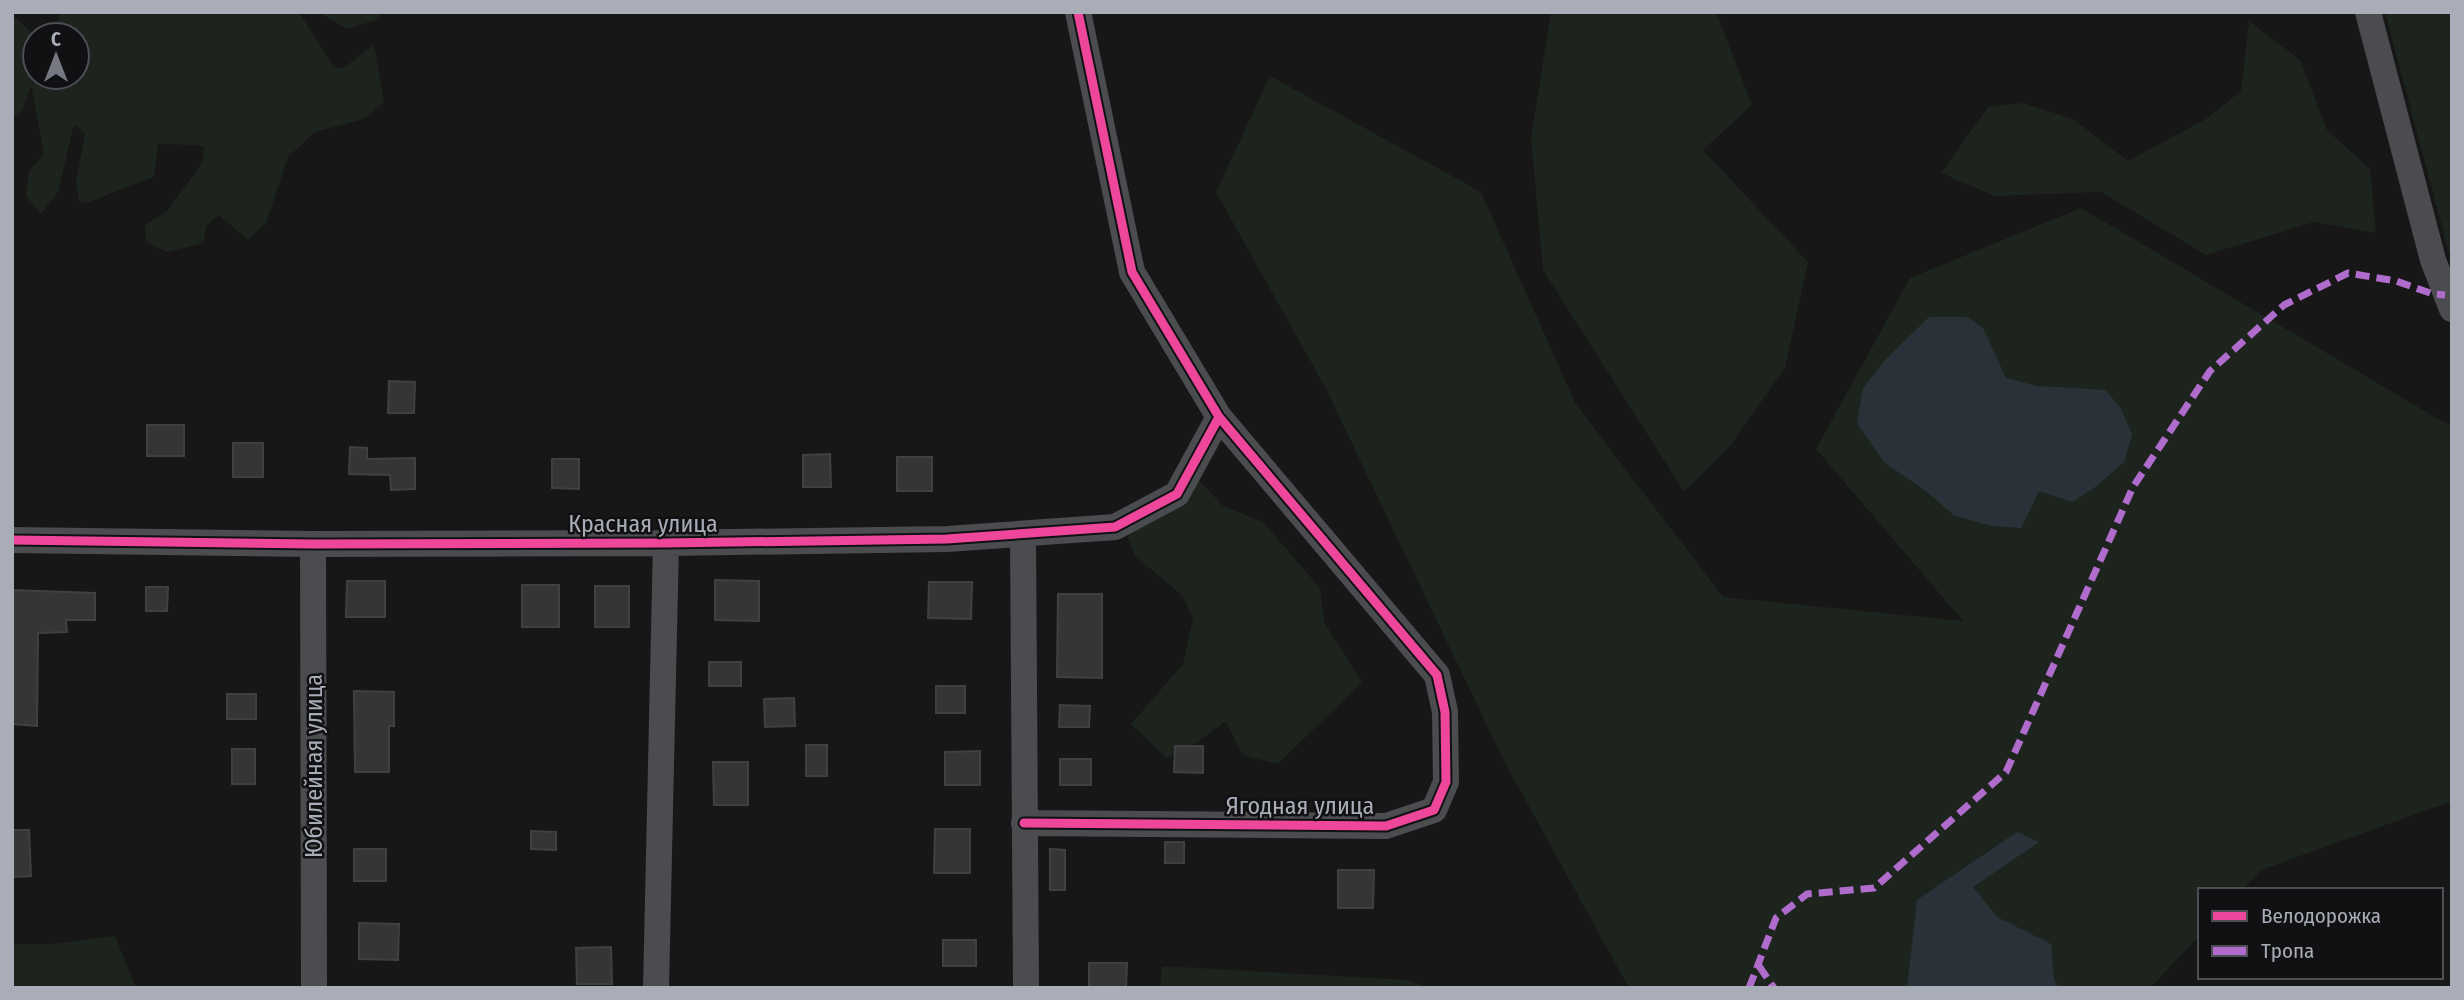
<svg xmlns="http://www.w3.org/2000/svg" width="2464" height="1000" viewBox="0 0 2464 1000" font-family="'Fira Sans Condensed',sans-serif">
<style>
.green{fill:#1d241e}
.water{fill:#2a3239}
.building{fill:#353536;stroke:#3f4043;stroke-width:2}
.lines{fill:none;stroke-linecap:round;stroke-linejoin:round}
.minor{stroke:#4b4c50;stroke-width:26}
.quiet{stroke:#b06ccc;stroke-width:7;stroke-dasharray:14 7;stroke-linecap:butt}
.cycleway-casing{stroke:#111113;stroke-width:13}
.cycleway{stroke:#ed469a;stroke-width:9}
.labels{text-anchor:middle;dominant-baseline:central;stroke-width:5;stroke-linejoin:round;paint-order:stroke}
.street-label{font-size:24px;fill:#a8adb8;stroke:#111113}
</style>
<rect width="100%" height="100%" fill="#171717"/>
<path class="green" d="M12 12H15L14 17 35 35V77H77V35H56L59 12H303L300 14 334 67 342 69 374 45 384 102 364 119 315 132 288 157 266 223 248 240 219 215 207 225 203 243 167 252 146 242 145 225 166 212 201 165 205 148 198 145 158 144 154 177 86 203 79 201 76 182 85 133 74 124 58 192 41 214 26 196 29 171 44 154 31 85 23 109 12 118Z
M318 12H381L379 19 347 29Z
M1551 12H1716L1752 105 1703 150 1808 262 1785 368 1730 446 1684 492 1543 270 1531 138Z
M2385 12H2452V264Z
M2249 21 2300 60 2327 130 2370 169 2376 233 2314 222 2206 255 2101 192 1995 196 1941 173 1988 107 2023 103 2073 119 2128 161 2206 119 2241 91Z
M1270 76 1481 192 1575 403 1723 597 1963 621 1816 449 1910 278 2081 208 2452 427V801L2261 870 2242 890H2200V935L2150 988H1629L1504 761 1325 387 1216 192Z
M1193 474 1223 506 1263 522 1320 588 1324 622 1362 682 1278 764 1242 755 1226 721 1196 743 1166 758 1131 724 1183 664 1193 619 1183 596 1135 556 1125 530Z
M115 936 136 988H12V944H53Z
M1162 966 1407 980 1431 988H1160Z"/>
<path class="water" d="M1929 317H1967L1983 328 2006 378 2037 386 2106 390 2121 409 2132 434 2124 462 2094 488 2072 502 2039 491 2021 528 1992 526 1955 516 1927 492 1884 462 1857 423 1863 388 1886 359Z
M2017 832 2039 842 1973 887 1997 917 2051 944 2054 980 2059 988H1907L1917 900Z"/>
<path class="building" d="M389 381 415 382 414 413H388Z
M147 425H184V456H147Z
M233 443H263V477H233Z
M350 447 367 448V459L415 458V489L391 490 390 475 349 474Z
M830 454 831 487H803V455Z
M897 457H932V491H897Z
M552 459H579V489L552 488Z
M715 580 759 581V621L715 620Z
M347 581H385V617H346Z
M929 582H972L971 619 928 618Z
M522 585H559V627H522Z
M595 586H629V627H595Z
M146 587H168L167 611H146Z
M12 590 95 593V620H66L67 632 38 633 37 726 12 724Z
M1058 594H1102V678L1057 677Z
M709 662H741V686H709Z
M936 686H965V713H936Z
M354 691 394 692V726H389V772H355Z
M227 694H256V719H227Z
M794 698 795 726 765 727 764 699Z
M1060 705 1090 706 1089 727H1059Z
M806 745H827V776H806Z
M1175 746H1203V773L1174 772Z
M232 749H255V784H232Z
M980 751V785H945V752Z
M1060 759H1091V785H1060Z
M713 762H748V805H714Z
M935 829H970V873H934Z
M12 830H29L31 876 12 877Z
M531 831 556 832V850L531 849Z
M1165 842H1184V863H1165Z
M354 849H386V881H354Z
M1050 849 1065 850V890H1050Z
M1338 870H1374L1373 908H1338Z
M359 923 399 924 398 960 359 959Z
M943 940H976V966H943Z
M611 947 612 984H577L576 948Z
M1089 963H1127L1126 988H1089Z"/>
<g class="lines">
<path class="minor" d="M2368 12 2433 260 2452 309
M1023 535 1026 988
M12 540 313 544 666 543 947 539 1115 527 1177 494 1219 417
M313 544 314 988
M1024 823 1386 826 1434 810 1446 782 1445 712 1437 675 1219 417 1132 272 1078 12
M656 988 666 543"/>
<path class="quiet" d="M1759 966 1774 988
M1749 988 1776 918 1807 894 1874 888 2006 772 2133 487 2210 371 2284 305 2348 273 2396 281 2433 294 2445 295"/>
<defs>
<path id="cycleway" d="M12 540 313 544 666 543 947 539 1115 527 1177 494 1219 417
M1024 823 1386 826 1434 810 1446 782 1445 712 1437 675 1219 417 1132 272 1078 12"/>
</defs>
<use href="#cycleway" class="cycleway-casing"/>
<use href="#cycleway" class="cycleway"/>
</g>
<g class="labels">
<g class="street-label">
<text x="643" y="524">Красная улица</text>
<text transform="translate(314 766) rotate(-90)">Юбилейная улица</text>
<text x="1300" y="806">Ягодная улица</text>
</g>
</g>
<rect width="2464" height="1000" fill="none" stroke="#a8adb8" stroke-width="28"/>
<rect x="2198" y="888" width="245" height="91" fill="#111113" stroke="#4d4f55" stroke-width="2"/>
<rect x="2212" y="911" width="35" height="10" fill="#ed469a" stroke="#4d4f55" stroke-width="2"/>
<text x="2261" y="923" font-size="21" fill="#a8adb8">Велодорожка</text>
<rect x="2212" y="946" width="35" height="10" fill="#b06ccc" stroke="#4d4f55" stroke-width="2"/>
<text x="2261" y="958" font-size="21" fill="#a8adb8">Тропа</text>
<g transform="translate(56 56)"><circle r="33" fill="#111113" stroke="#4d4f55" stroke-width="2"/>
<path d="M0-5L12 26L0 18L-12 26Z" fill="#757880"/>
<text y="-10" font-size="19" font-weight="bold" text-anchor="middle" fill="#a8adb8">С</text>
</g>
</svg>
